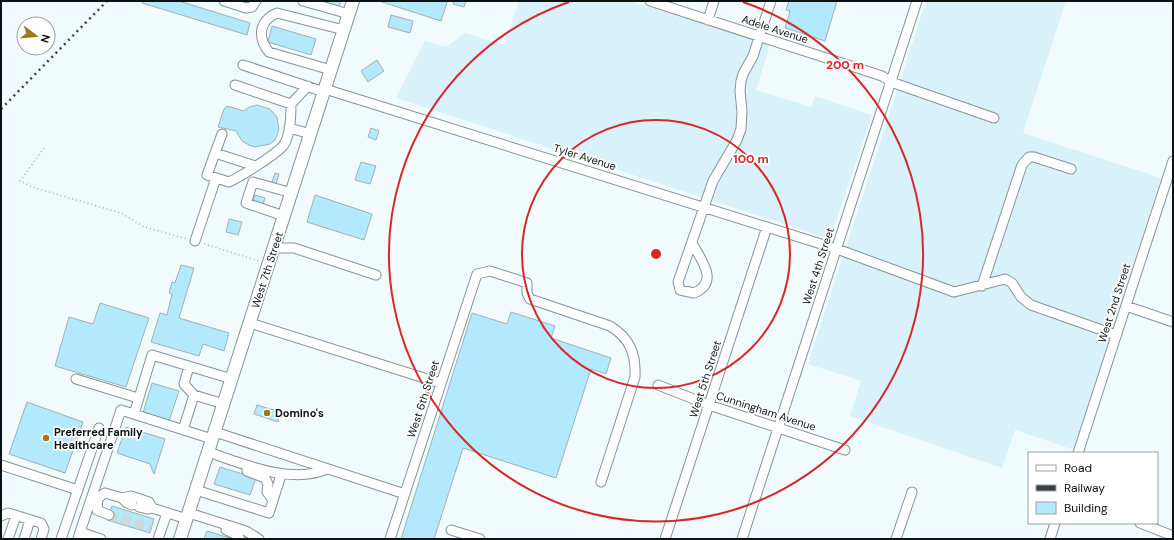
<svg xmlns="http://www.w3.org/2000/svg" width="1174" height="540" viewBox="0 0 1174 540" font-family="'DM Sans',sans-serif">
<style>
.built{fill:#d9f1fa}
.building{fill:#b2e9fc;stroke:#a2b0b5}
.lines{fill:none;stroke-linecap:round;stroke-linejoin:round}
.minor-tunnel{stroke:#cfd8db;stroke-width:9;stroke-dasharray:9 4.5;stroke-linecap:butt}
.minor-casing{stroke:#859398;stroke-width:11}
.major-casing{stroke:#859398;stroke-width:14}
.path{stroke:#a6aeb1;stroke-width:1.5;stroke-dasharray:1 3;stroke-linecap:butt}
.minor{stroke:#fff;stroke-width:9}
.major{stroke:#fff;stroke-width:12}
.rail{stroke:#3a4043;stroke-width:2.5;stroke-dasharray:2 4;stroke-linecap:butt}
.ring{fill:none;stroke:#d62828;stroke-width:2}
.poi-dot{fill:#9b7722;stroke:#fff;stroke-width:1.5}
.labels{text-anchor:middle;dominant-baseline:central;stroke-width:3.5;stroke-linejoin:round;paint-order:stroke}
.street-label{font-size:11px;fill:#0c1113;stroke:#fff}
.poi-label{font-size:11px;font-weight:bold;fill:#0c1113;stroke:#fff;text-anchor:start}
.centre{fill:#d62828;stroke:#fff;stroke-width:2}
.ring-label{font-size:12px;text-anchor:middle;font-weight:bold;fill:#d62828;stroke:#fff;stroke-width:3.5;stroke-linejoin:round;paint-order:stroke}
</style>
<rect width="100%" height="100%" fill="#f1fbfe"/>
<path class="built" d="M519 1H629L770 45 756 90 811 107 815 96 872 115 830 239 396 98 425 41 446 47 465 33 504 45Z
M926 1H1066L1023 133 1161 178 1074 450 1015 430 1002 468 850 416 861 381 808 364Z"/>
<path class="building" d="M143 1H179L250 23 247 35 142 3Z
M314 1H341L338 8Z
M379 1H445L447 2 441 21Z
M454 1H466L464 7 453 4Z
M789 1H837L825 41 785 28 790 11 786 10Z
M391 15 413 21 410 33 388 27Z
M272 26 316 39 311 55 268 42Z
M377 60 384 71 368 82 361 71Z
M257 105 270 109 277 117 279 130 275 140 270 144 255 147 249 145 242 141 236 131 218 127 224 109 227 106 244 111 249 107Z
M371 128 379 131 376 140 368 137Z
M361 162 376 166 370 184 355 180Z
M275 173 279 174 276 184 272 182Z
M255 195 265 198 263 204 253 202Z
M315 195 372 214 364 240 307 222Z
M229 219 242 222 238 235 226 232Z
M181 265 194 268 179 318 229 333 224 351 203 344 199 356 151 342 160 313 167 315 172 294 169 293 172 282 175 283Z
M100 303 149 318 126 387 55 366 69 317 93 324Z
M511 312 555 326 551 338 611 358 606 374 591 369 556 478 463 448 434 539H401L472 313 507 324Z
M152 383 179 391 168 424 142 416Z
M27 402 83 422 65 473 9 454Z
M257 405 280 412 278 422 254 414Z
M126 427 165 439 154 474 150 464 117 453Z
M220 467 256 478 250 495 214 484Z
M112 506 154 519 150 533 107 520Z
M207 531 233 539H204Z"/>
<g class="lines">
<path class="minor-tunnel" d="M109 515 151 528"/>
<defs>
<path id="minor" d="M224 1 246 8 252 7 256 1
M303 1 349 14
M650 1 882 76 891 82 994 118
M708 20 714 1
M243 65 324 92
M331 70 269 52C257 37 259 21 277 13L344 30
M235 85 291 104 308 86
M325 89 837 249 954 292 1005 279 1012 283 1021 297 1031 305 1116 335
M289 128 311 134
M222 134 207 175 229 182C240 177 275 155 283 146 290 137 291 115 291 104
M215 153 255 166
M284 216 246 203 253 182 292 193
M195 241 216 178
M692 243C701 260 720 282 694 293L680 290 678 282 713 181 737 140 741 129 742 112 740 91 741 81 743 74 753 56 771 1
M274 248H294L376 275
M982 286 1022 165 1029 157H1034L1071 169
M1126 306 1173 322
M250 323 440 383
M189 366 184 384 194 395
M76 379 138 398
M658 385 709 405 845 450
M134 414 152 355 232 379
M183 430 194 395 224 404
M215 432 405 494
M208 452C244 464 291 485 327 469
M1078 453 1173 161
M1 465 78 490
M247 471 265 478 268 484 267 492 273 500
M196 490 269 513 281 475
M122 498 131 496 149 502 152 508 187 519
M139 507 147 509 152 508
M189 513 246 531 259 539
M109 515 97 510 98 498 105 493 122 498 127 503 132 505
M1 516 8 513 41 523 44 529 41 539
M1140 523 1173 536
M226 530 235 534 240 539
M451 530 480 539
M80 532 121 410 212 439
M8 539 16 516
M24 539 30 520
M61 539 99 428
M78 539 80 532 101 539
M158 539 167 513
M390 539 477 274 490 271 527 283V293L530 299 610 326C630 338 636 354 635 377L601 482
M665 539 767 227
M742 539 917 1
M896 539 912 492
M1050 539 1055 523"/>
<path id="major" d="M180 539 353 1"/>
</defs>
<use href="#minor" class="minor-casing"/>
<use href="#major" class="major-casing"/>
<path class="path" d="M44 148 20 181 35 188 121 213 144 227 187 239
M204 244 259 261"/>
<use href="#minor" class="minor"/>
<use href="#major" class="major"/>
<path class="rail" d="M1 109 107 1"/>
</g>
<g class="ring">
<circle cx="656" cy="254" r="134"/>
<path d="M743 2A267 267 0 1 1 569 2"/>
</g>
<g class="poi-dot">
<circle cx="267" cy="413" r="4"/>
<circle cx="46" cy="438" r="4"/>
</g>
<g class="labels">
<g class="street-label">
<text transform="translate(775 29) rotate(18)">Adele Avenue</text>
<text transform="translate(585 157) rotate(17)">Tyler Avenue</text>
<text transform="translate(818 266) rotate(-72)">West 4th Street</text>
<text transform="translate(267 270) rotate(-72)">West 7th Street</text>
<text transform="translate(1114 303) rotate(-72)">West 2nd Street</text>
<text transform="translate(705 379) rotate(-72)">West 5th Street</text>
<text transform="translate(423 399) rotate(-72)">West 6th Street</text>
<text transform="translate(766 411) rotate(18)">Cunningham Avenue</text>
</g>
<g class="poi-label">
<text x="275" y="413">Domino's</text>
<text x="54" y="432">Preferred Family<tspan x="54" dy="13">Healthcare</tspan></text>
</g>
</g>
<circle cx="656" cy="254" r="6" class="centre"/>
<g class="ring-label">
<text x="845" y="69">200 m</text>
<text x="751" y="163">100 m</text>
</g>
<rect width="1174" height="540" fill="none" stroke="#0c1113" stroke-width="4"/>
<rect x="1028" y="452" width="130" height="72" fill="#ffffff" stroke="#9ea0a1"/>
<rect x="1036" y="465" width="20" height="6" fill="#ffffff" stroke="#9ea0a1"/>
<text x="1064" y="472" font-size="12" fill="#0c1113">Road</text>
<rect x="1036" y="485" width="20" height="6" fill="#3a4043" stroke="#9ea0a1"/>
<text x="1064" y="492" font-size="12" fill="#0c1113">Railway</text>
<rect x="1036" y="502" width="20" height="12" fill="#b2e9fc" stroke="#9ea0a1"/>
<text x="1064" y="512" font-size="12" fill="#0c1113">Building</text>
<g transform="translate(36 36) rotate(106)"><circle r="19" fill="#ffffff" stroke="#9ea0a1"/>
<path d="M0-3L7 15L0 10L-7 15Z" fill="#9b7722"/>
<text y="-6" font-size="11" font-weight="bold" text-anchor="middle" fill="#0c1113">N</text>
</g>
</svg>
